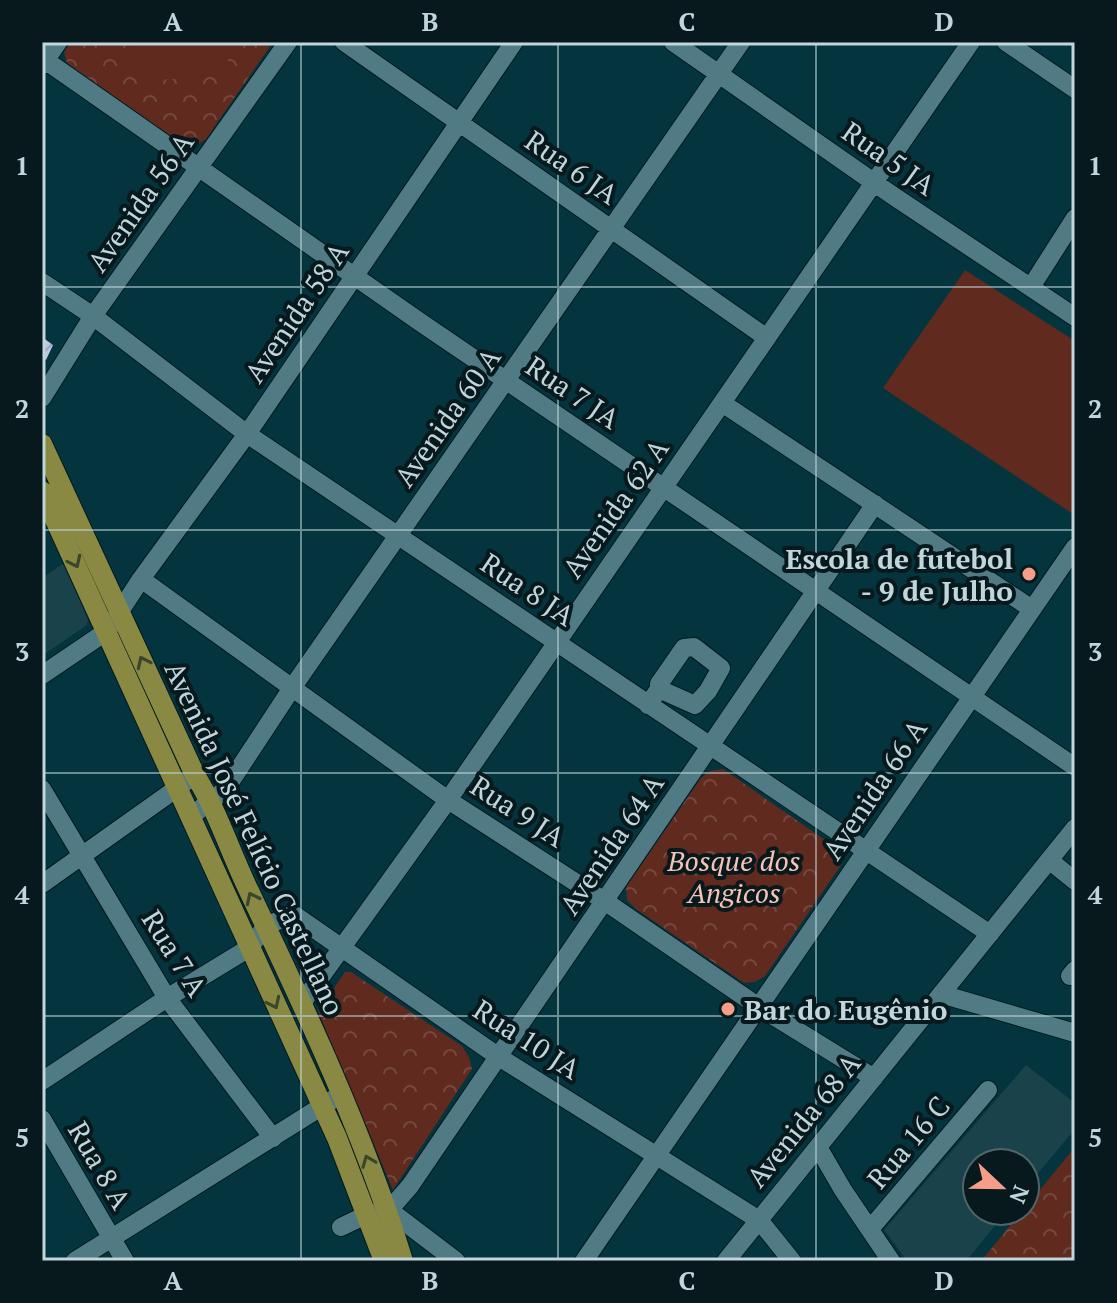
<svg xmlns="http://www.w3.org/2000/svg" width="1117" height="1303" viewBox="0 0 1117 1303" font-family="'PT Serif',serif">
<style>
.built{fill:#19424b}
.forest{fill:url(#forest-crowns)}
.garden{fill:#602a1e}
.building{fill:url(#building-hatch)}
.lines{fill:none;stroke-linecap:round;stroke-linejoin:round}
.minor-casing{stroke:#031a1e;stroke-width:20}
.major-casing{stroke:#031a1e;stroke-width:22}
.minor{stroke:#507b85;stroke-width:18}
.major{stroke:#8a8944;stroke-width:20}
.oneway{stroke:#3b462d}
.grid{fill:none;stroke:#c0d6db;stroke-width:2;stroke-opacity:0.55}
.poi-dot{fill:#f49e8a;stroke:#07191d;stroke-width:3}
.labels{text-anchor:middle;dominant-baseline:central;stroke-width:8;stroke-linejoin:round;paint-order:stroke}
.street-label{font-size:28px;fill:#c0d6db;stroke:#07191d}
.poi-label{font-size:28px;font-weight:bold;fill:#c0d6db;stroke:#07191d;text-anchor:end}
.park-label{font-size:28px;font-style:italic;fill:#f6c2b6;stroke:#07191d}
.neatline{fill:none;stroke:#c0d6db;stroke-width:3}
.grid-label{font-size:26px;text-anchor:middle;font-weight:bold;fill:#c0d6db}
</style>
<defs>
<pattern id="forest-crowns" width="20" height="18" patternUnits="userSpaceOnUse" patternTransform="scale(2)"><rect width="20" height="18" fill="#602a1e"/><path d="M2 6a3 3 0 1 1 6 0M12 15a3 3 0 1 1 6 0" fill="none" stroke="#75483e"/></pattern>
<pattern id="building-hatch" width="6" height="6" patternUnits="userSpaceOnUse" patternTransform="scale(2)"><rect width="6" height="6" fill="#bcc5e8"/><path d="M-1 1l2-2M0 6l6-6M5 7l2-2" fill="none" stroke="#9ca4be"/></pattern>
</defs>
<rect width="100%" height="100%" fill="#04343d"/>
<path class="built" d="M64 563 88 620 87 625 42 656V578Z
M1026 1065 1075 1103V1129L1025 1189V1163H977V1211H1007L966 1261H907L884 1230Z"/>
<path class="forest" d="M71 42H273L206 139 197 145H183L67 63 64 52Z
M723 769 838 849 841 865 765 976 755 982 744 983 636 909 627 900 626 887 701 778 710 771Z
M345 972H351L462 1046 469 1057 472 1069 393 1190 318 1011Z
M1075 1147V1261H981L1022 1211H1025V1208Z"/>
<path class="garden" d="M134 42H226L229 74 137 82Z
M965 270 1075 341V510L1073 514 883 388Z"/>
<path class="building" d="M42 337 53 345 46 360 42 357Z"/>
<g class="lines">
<defs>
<path id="minor" d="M344 42 767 338
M673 42 892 195 1075 317
M1006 42 1075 89
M42 58 420 322 1075 767
M42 65 58 42
M42 282 93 316 247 434 990 934
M1031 287 1075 218
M42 398 93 316 288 42
M722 403 1032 609
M141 579 448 800 606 902 759 1007 874 1078
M42 675 107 631 141 579 247 434 514 42
M648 705 659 689V684L684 648 694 647 721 668 708 691 695 705 659 689
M42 789 167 998 273 1138
M191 816 225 790 292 688 741 42
M1049 860 1075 881
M42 884 187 781
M1070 976 1075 970
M941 994 1075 1033
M302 1003 448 800 971 42
M42 1081 167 998 249 948 266 926 293 914 499 1057 759 1220 792 1261
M42 1119 125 1261
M818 1147 843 1190 891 1261
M389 1210 456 1261
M341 1227 366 1215 389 1210 410 1186 875 504
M870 1229 988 1090
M75 1261 340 1095
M584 1261 1075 547
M726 1261 1075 828"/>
<path id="major" d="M42 444 195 775C218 812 230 852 249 891 306 1011 364 1134 403 1261
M42 491 337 1138 384 1261"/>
</defs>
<use href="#minor" class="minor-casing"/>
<use href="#major" class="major-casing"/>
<use href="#minor" class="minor"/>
<use href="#major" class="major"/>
</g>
<defs><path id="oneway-chevron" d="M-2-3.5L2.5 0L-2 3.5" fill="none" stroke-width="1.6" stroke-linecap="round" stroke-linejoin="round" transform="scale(2)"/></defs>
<g class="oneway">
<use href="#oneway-chevron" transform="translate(75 562) rotate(65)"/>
<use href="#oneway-chevron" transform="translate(143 662) rotate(-115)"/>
<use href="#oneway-chevron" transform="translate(252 898) rotate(-116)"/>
<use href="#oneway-chevron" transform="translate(274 1003) rotate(65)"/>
<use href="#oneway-chevron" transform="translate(368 1161) rotate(-112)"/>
</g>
<path class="grid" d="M301 42V1261M558 42V1261M816 42V1261M42 287H1075M42 530H1075M42 773H1075M42 1016H1075"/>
<g class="poi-dot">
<circle cx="1029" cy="574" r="8"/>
<circle cx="728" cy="1009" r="8"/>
</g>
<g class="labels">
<g class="street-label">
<text transform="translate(889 158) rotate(35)">Rua 5 JA</text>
<text transform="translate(572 167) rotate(35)">Rua 6 JA</text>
<text transform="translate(140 202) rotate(-55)">Avenida 56 A</text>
<text transform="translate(296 312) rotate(-56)">Avenida 58 A</text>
<text transform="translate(573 392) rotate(34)">Rua 7 JA</text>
<text transform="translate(447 417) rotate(-55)">Avenida 60 A</text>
<text transform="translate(615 508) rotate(-55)">Avenida 62 A</text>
<text transform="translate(528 589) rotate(34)">Rua 8 JA</text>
<text transform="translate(874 789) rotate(-56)">Avenida 66 A</text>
<text transform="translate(518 811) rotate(33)">Rua 9 JA</text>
<text transform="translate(255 838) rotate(65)">Avenida José Felício Castellano</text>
<text transform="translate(611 844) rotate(-56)">Avenida 64 A</text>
<text transform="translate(175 953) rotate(58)">Rua 7 A</text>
<text transform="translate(527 1039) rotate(33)">Rua 10 JA</text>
<text transform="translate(803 1120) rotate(-51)">Avenida 68 A</text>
<text transform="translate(908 1142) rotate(-50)">Rua 16 C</text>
<text transform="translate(100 1165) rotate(60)">Rua 8 A</text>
</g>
<g class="poi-label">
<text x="1013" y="558">Escola de futebol<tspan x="1013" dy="32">- 9 de Julho</tspan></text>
<text x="744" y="1009" text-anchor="start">Bar do Eugênio</text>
</g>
<g class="park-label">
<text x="734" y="860">Bosque dos<tspan x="734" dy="32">Angicos</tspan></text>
</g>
</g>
<rect width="1117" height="1303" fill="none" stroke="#07191d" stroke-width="88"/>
<g transform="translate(1001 1187) rotate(112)"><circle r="38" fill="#07191d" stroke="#516569" stroke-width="2"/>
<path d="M0-6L14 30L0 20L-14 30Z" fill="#f49e8a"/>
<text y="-12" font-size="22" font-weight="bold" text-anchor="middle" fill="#c0d6db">N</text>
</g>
<rect x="44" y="44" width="1029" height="1215" class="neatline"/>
<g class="grid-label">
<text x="173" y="31">A</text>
<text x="430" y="31">B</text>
<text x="687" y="31">C</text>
<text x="944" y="31">D</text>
<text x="22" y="175">1</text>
<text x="1095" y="175">1</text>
<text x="22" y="418">2</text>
<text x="1095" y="418">2</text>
<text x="22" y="661">3</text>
<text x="1095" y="661">3</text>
<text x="22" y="904">4</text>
<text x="1095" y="904">4</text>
<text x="22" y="1147">5</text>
<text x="1095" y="1147">5</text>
<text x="173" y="1290">A</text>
<text x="430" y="1290">B</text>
<text x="687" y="1290">C</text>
<text x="944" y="1290">D</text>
</g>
</svg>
